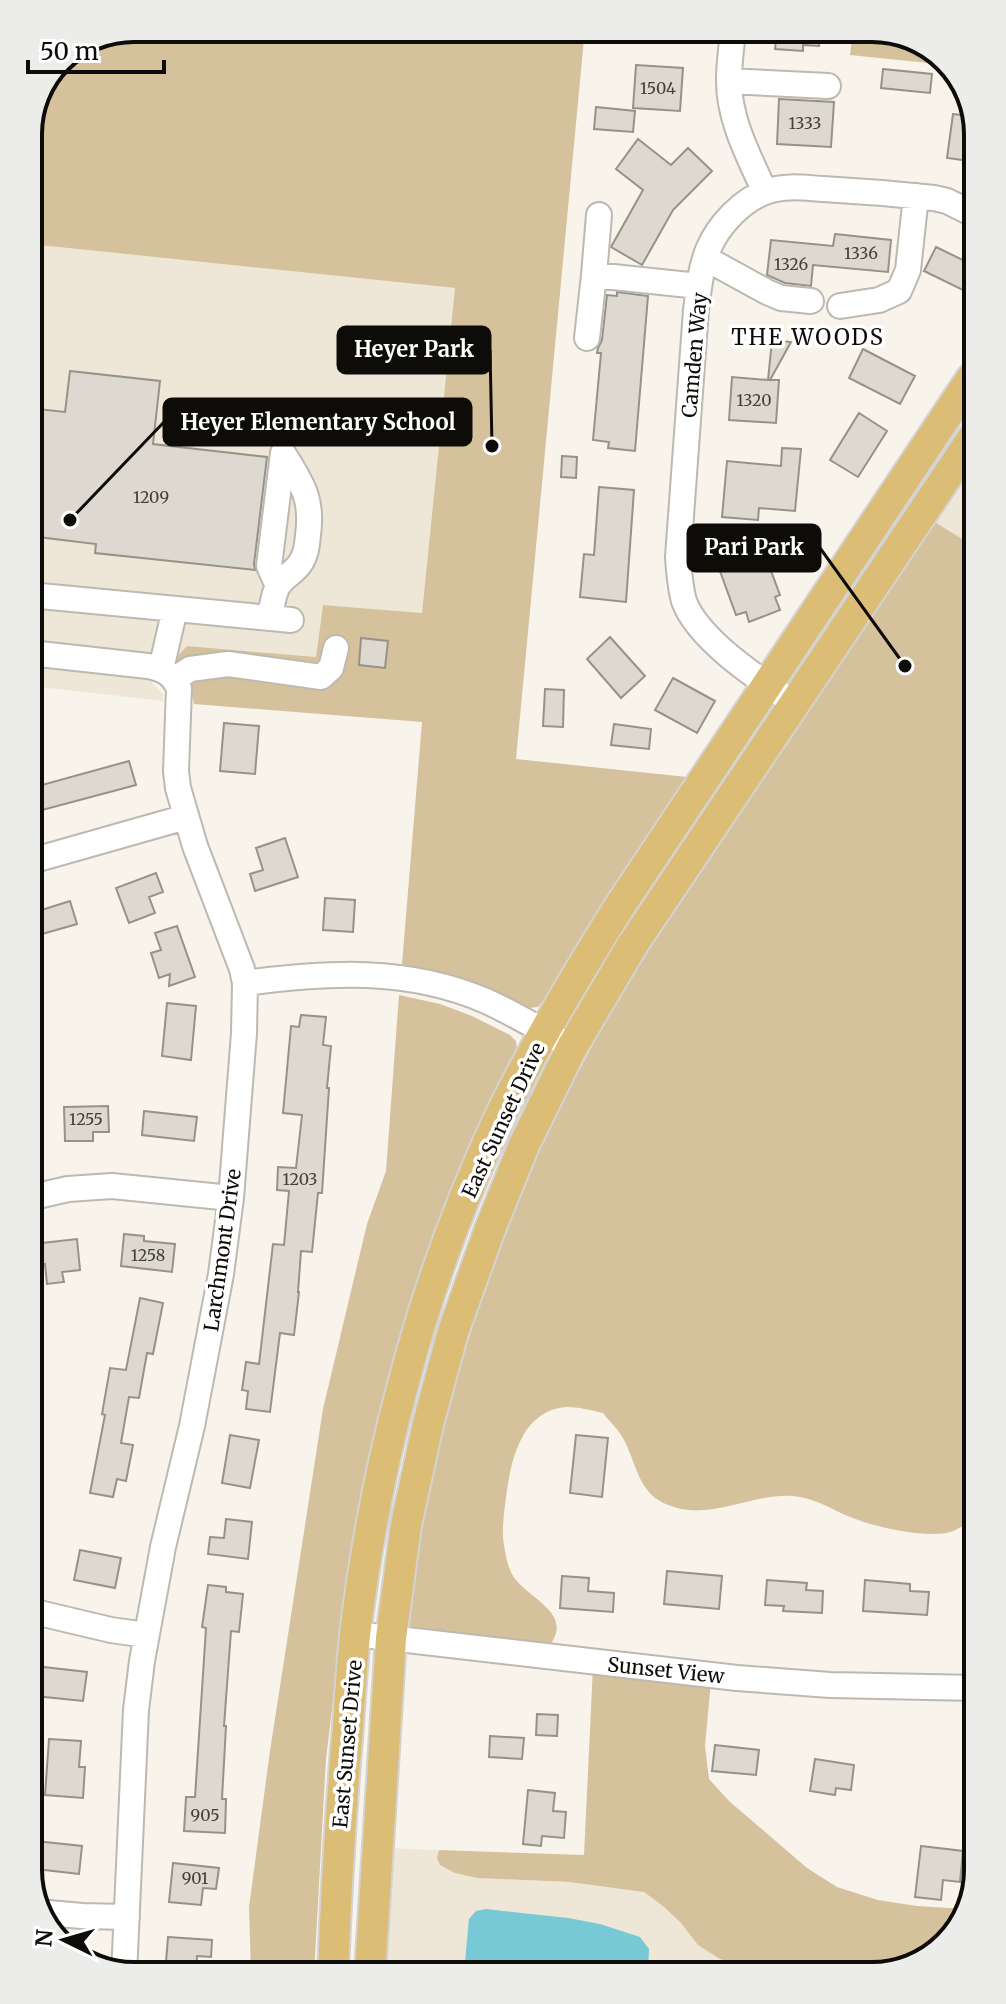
<svg xmlns="http://www.w3.org/2000/svg" width="1006" height="2004" viewBox="0 0 1006 2004" font-family="Merriweather,serif">
<style>
.built{fill:#eee7d7}
.green{fill:#d5c19c}
.water{fill:#78c9d6}
.building{fill:#ddd9d0;stroke:#96928a;stroke-width:2}
.lines{fill:none;stroke-linecap:round;stroke-linejoin:round}
.minor-casing{stroke:#bdb8b0;stroke-width:28}
.major-casing{stroke:#d4d3d3;stroke-width:34}
.minor{stroke:#fff;stroke-width:24}
.major{stroke:#dcbd76;stroke-width:30}
.labels{text-anchor:middle;dominant-baseline:central;stroke-width:7;stroke-linejoin:round;paint-order:stroke}
.number-label{font-size:16px;fill:#423f3b}
.street-label{font-size:20px;fill:#0e0c09;stroke:#fff}
.neighbourhood-label{font-size:22px;letter-spacing:2px;fill:#0e0c09;stroke:#fff}
.rim{fill:none;stroke:#0e0c09;stroke-width:4}
.leader{fill:none;stroke:#0e0c09;stroke-width:3}
.callout-dot{fill:#0e0c09;stroke:#fff;stroke-width:3}
.callout{fill:#0e0c09;stroke:#0e0c09;stroke-width:3}
.callout-label{font-size:22px;text-anchor:middle;font-weight:bold;fill:#fff}
</style>
<rect width="100%" height="100%" fill="#f9f4eb"/>
<path class="built" d="M29 244 455 288 422 613 323 605 316 657 187 646 152 683 163 694V701L31 686Z
M972 463V545L933 521Z
M392 1848 439 1850 437 1858 455 1873 477 1878 569 1882 644 1892 664 1907 681 1923 699 1945 743 1966 785 1969 386 1973Z"/>
<path class="green" d="M134 28H585L516 759 687 777 607 897 545 999 538 1007 528 1008 466 980 402 964 422 722 194 704C191 686 188 672 174 660L187 646 316 657 323 605 422 613 455 288 29 244 28 128 59 59Z
M853 28H879L936 50 948 65 850 55Z
M933 521 972 545 976 1515C968 1523 957 1531 946 1533 919 1537 875 1527 850 1517 831 1509 815 1498 793 1496 751 1493 709 1522 668 1505 639 1494 637 1466 625 1442 620 1431 610 1422 603 1413 591 1410 578 1407 566 1407 524 1410 512 1455 507 1490 505 1507 501 1528 504 1545 506 1558 508 1570 516 1580 535 1603 578 1616 544 1652L410 1626 407 1606 428 1486 445 1416 496 1250 544 1137 608 1016 661 928Z
M399 995 440 1004 472 1016 510 1035 516 1041 517 1049 347 1586 326 1759 314 1974 251 1975 249 1907 270 1751 323 1409 367 1224 386 1171Z
M593 1667 711 1681 705 1746 709 1779 729 1801 807 1868 837 1887 878 1900 917 1906 966 1909 960 1929 912 1968 785 1969 743 1966 720 1959 698 1945 681 1923 664 1907 644 1892 569 1882 477 1878 455 1873 440 1865 437 1858 439 1850 584 1855Z"/>
<path class="water" d="M486 1909 568 1918 600 1924 640 1937 649 1949 648 1971 464 1972 469 1919 476 1911Z"/>
<path class="building" d="M602 28H624L622 43 600 41Z
M777 28H821L819 46 803 45V51L775 49Z
M636 65 683 68 680 111 633 108Z
M883 69 932 74 930 93 881 88Z
M779 99 834 102 831 147 777 144Z
M596 107 635 111 633 132 594 129Z
M953 114 970 116V161L947 158Z
M638 139 671 165 688 148 712 171 673 210 642 265 611 247 643 190 616 169Z
M835 234 891 240 888 272 813 265 811 286 785 283 767 275 771 240 833 246Z
M936 247 971 264V294L924 271Z
M617 292 648 296 635 451 608 448 609 442 593 440 601 353H597L598 348 602 340 607 295 617 296Z
M772 340 791 342 770 380H779L776 423 729 420 732 377 768 380Z
M863 349 915 376 900 404 849 378Z
M70 371 160 381 153 444 267 457 254 564 255 570 95 553 96 544 30 536 29 408 65 412Z
M859 413 887 431 858 477 830 460Z
M782 448 801 449 795 511 759 508 758 520 722 517 727 461 781 466Z
M562 456 577 457 576 478 561 477Z
M599 487 634 490 626 602 580 597 584 554 594 555Z
M757 534 780 595 775 597 780 610 749 622 746 612 736 615 717 563 722 561 718 548Z
M610 637 645 676 621 698 587 659Z
M361 638 388 641 385 668 359 665Z
M673 678 715 701 697 733 655 710Z
M545 689 564 690 563 727 543 726Z
M224 723 259 726 255 774 220 771Z
M614 724 651 729 649 749 611 745Z
M129 761 136 785 31 813V788Z
M285 838 298 877 255 891 250 874 263 870 256 848Z
M156 873 163 892 149 897 155 913 129 923 116 888Z
M325 898 355 900 353 932 323 930Z
M70 901 77 924 32 937V913Z
M177 926 195 977 169 986 170 974 159 978 151 953 161 950 155 933Z
M167 1003 196 1006 191 1060 162 1056Z
M301 1015 326 1017 323 1045 331 1046 327 1088H329L322 1193H318L312 1252 301 1251 298 1292H299L294 1335 280 1333 270 1412 246 1409 248 1391 242 1390 246 1362 259 1364 273 1244 284 1245 289 1191 277 1190 278 1167 296 1168 302 1115 283 1113 291 1026 299 1027Z
M108 1106 109 1132H93V1141H65L64 1107Z
M144 1111 197 1117 194 1141 142 1135Z
M124 1234 144 1236V1241L175 1244 172 1272 121 1266Z
M77 1239 80 1270 62 1272 64 1282 47 1284 45 1264 33 1266V1244Z
M140 1298 163 1303 153 1354 147 1353 139 1398 129 1397 121 1443 133 1445 126 1481 117 1479 113 1497 90 1493 105 1415 102 1414 110 1368 126 1370Z
M230 1435 259 1440 250 1488 222 1483Z
M576 1435 608 1438 602 1497 570 1493Z
M226 1519 252 1522 248 1559 208 1554 210 1537 224 1538Z
M80 1550 121 1558 115 1588 74 1580Z
M667 1571 722 1576 719 1609 664 1604Z
M562 1576 589 1578 588 1591 614 1593 613 1612 560 1608Z
M767 1580 807 1583 806 1590 823 1591 822 1613 783 1611 784 1606 765 1605Z
M865 1580 910 1584V1591L929 1592 927 1615 863 1611Z
M208 1585 226 1587V1592L243 1594 239 1632 231 1631 224 1726H226L222 1799H226L225 1833 184 1831 186 1797H195L206 1628 202 1627Z
M35 1666 87 1672 83 1701 35 1696Z
M537 1714 558 1715 557 1736 536 1735Z
M490 1736 524 1738 522 1759 489 1757Z
M49 1739 81 1741 79 1767H85L83 1798 45 1795Z
M715 1745 759 1750 756 1775 712 1771Z
M815 1759 854 1765 851 1790 836 1788 835 1795 810 1791Z
M528 1790 555 1793 553 1811 566 1812 564 1838 542 1836 541 1846 523 1844Z
M36 1841 82 1846 79 1874 36 1869Z
M921 1846 963 1851 960 1882 943 1880 941 1900 915 1897Z
M173 1863 219 1868 216 1889 203 1888 201 1905 169 1902Z
M168 1937 212 1940 211 1957 197 1956 196 1975H165Z"/>
<g class="lines">
<defs>
<path id="minor" d="M733 28C732 45 729 62 729 79 728 118 749 157 765 192
M729 81 828 86
M705 258 767 292 781 298 811 301
M594 275 599 215
M840 306 879 300 899 291 908 270 916 196
M587 338 594 275 699 286
M278 586 269 566 283 453
M30 595 291 620
M269 618C272 609 273 596 277 588 281 579 293 573 299 565 306 556 307 546 308 535 313 498 302 484 283 453
M30 653 148 666C164 669 172 674 179 688L176 771 178 788 195 846 242 969 245 983 244 1033 231 1198 221 1274 192 1426 163 1547 142 1661 136 1710 124 1975
M161 669 175 609
M175 679 190 669 228 664 321 677 331 668 336 648
M794 703C760 680 698 640 684 601 680 587 679 572 678 557L696 310C699 290 700 269 708 250 718 225 743 199 768 191 786 185 805 188 823 189 860 191 897 194 934 198L947 201 971 213
M31 861 186 817
M245 983C328 972 407 967 486 1001 515 1014 544 1032 572 1047
M33 1197 68 1189 112 1186 231 1198
M35 1612 111 1630 146 1635
M355 1634 737 1678 830 1685 977 1688
M37 1912 82 1916 127 1917"/>
<path id="major" d="M370 1973 391 1638 406 1525 428 1424 453 1332 490 1229 524 1145 572 1047 633 944 972 439
M333 1974C336 1891 341 1808 348 1726 350 1696 352 1665 355 1635 365 1552 381 1466 403 1385 427 1292 461 1199 502 1112 537 1041 577 974 619 907L971 379"/>
</defs>
<use href="#minor" class="minor-casing"/>
<use href="#major" class="major-casing"/>
<use href="#minor" class="minor"/>
<use href="#major" class="major"/>
</g>
<g class="labels">
<g class="number-label">
<text x="658" y="88">1504</text>
<text x="805" y="123">1333</text>
<text x="861" y="253">1336</text>
<text x="791" y="264">1326</text>
<text x="754" y="400">1320</text>
<text x="151" y="497">1209</text>
<text x="86" y="1119">1255</text>
<text x="300" y="1179">1203</text>
<text x="148" y="1255">1258</text>
<text x="205" y="1815">905</text>
<text x="195" y="1878">901</text>
</g>
<g class="street-label">
<text transform="translate(694 355) rotate(-85)">Camden Way</text>
<text transform="translate(503 1120) rotate(-65)">East Sunset Drive</text>
<text transform="translate(222 1250) rotate(-82)">Larchmont Drive</text>
<text transform="translate(666 1670) rotate(6)">Sunset View</text>
<text transform="translate(347 1744) rotate(-85)">East Sunset Drive</text>
</g>
<g class="neighbourhood-label">
<text x="808" y="337">THE WOODS</text>
</g>
</g>
<path d="M0 0H1006V2004H0ZM134 42H872A92 92 0 0 1 964 134V1870A92 92 0 0 1 872 1962H134A92 92 0 0 1 42 1870V134A92 92 0 0 1 134 42Z" fill="#ececeb" fill-rule="evenodd"/>
<path class="rim" d="M134 42H872A92 92 0 0 1 964 134V1870A92 92 0 0 1 872 1962H134A92 92 0 0 1 42 1870V134A92 92 0 0 1 134 42Z"/>
<path class="leader" d="M492 446L490 350M70 520L164 422M905 666L820 548"/>
<g class="callout-dot">
<circle cx="492" cy="446" r="8"/>
<circle cx="70" cy="520" r="8"/>
<circle cx="905" cy="666" r="8"/>
</g>
<g class="callout">
<rect x="338" y="327" width="152" height="46" rx="8"/>
<rect x="164" y="399" width="307" height="46" rx="8"/>
<rect x="688" y="525" width="132" height="46" rx="8"/>
</g>
<g class="callout-label">
<text x="414" y="357">Heyer Park</text>
<text x="318" y="430">Heyer Elementary School</text>
<text x="754" y="555">Pari Park</text>
</g>
<g transform="translate(64 1940) rotate(275)" stroke="#ffffff" stroke-width="6" paint-order="stroke">
<path d="M0-6L14 30L0 20L-14 30Z" fill="#0e0c09"/>
<text y="-12" font-size="22" font-weight="bold" text-anchor="middle" fill="#0e0c09">N</text>
</g>
<path d="M28 60v12h136v-12" fill="none" stroke="#0e0c09" stroke-width="4"/>
<text x="40" y="60" font-size="24" fill="#0e0c09" stroke="#ffffff" stroke-width="6" paint-order="stroke">50 m</text>
</svg>
